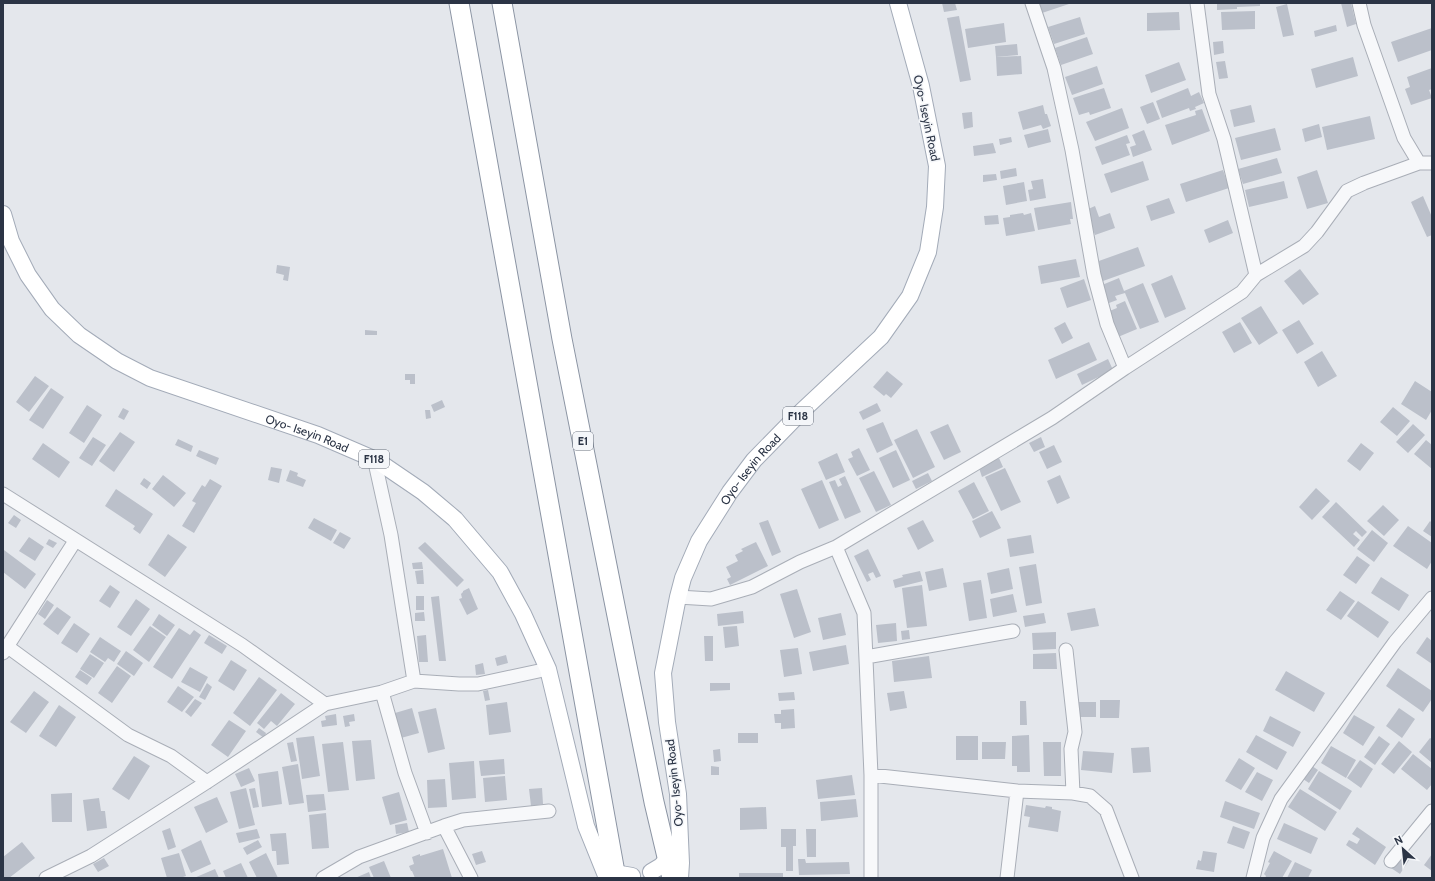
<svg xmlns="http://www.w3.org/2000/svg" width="1435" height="881" viewBox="0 0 1435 881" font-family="Cabin,sans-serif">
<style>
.building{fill:#bbc0ca}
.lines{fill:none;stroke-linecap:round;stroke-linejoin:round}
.minor-casing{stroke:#a9aeb7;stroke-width:15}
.major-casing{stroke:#a3abb8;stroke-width:18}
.highway-casing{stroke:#8b94a3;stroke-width:21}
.minor{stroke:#f7f8fa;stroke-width:13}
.major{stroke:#fff;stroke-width:16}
.highway{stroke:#fff;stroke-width:19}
.labels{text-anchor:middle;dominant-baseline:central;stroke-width:3;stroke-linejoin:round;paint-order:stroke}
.shield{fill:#f4f6f9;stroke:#676e7b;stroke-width:1}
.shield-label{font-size:11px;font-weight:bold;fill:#2b3445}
.street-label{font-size:12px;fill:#2b3445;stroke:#f4f6f9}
</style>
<rect width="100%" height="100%" fill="#e4e7ec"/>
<path class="building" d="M942 3H955L957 10 944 12Z
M1039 3H1072L1042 13Z
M1217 3H1260V6L1237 7V9L1217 10Z
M1341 3H1351L1356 24 1347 27Z
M1287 4 1294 35 1283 37 1276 7Z
M1255 11V29L1222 30 1221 12Z
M1179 12 1180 30 1147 31V13Z
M959 16 971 80 960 82 947 18Z
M1080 17 1085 34 1054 44 1048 27Z
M1004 23 1006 42 968 48 965 29Z
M1336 25 1337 31 1315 37 1314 31Z
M1432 28V50L1398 62 1391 42Z
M1087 37 1093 54 1061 65 1055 48Z
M1223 41 1224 53 1214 55 1213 42Z
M1017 44 1018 55 996 57 995 46Z
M1021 56 1022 74 997 76 996 57Z
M1353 57 1358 76 1316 88 1311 69Z
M1225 61 1228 78 1219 79 1216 62Z
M1179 62 1186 80 1151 93 1145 75Z
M1097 66 1103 84 1072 95 1065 77Z
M1432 68V89L1429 90 1432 98 1411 105 1405 89 1410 87 1407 77Z
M1104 88 1111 108 1090 115 1089 112 1079 115 1073 98Z
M1188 88 1191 96 1199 92 1204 103 1195 107 1196 109 1190 111 1189 108 1162 118 1156 101Z
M1153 102 1160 119 1147 124 1140 107Z
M1043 105 1045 114H1047L1051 126 1043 129 1041 125 1023 130 1018 112Z
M1251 105 1255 122 1234 127 1230 110Z
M1122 108 1129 128 1095 141 1086 122Z
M1202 109 1210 131 1172 145 1165 125 1196 115 1195 111Z
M972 112 973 127 964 129 962 113Z
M1370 116 1375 139 1327 150 1322 127Z
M1319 124 1322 137 1305 142 1302 129Z
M1275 128 1281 150 1241 160 1235 138Z
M1048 129 1051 142 1028 148 1024 135Z
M1144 130 1152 150 1133 157 1130 147 1136 145 1132 135Z
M1127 135 1130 143 1126 144 1130 155 1102 165 1095 147Z
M1011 137 1012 142 1000 145 999 139Z
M993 143 996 153 974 156 973 146Z
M1277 158 1282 173 1243 184 1238 169Z
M1143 161 1149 180 1111 193 1104 174Z
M1016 168 1017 176 1001 179 1000 171Z
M1223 170 1229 188 1186 202 1180 184Z
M1317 170 1328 203 1307 209 1297 177Z
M996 174 997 180 983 182V175Z
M1043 179 1046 198 1030 201 1028 190 1033 189 1031 181Z
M1284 181 1288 198 1249 207 1245 190Z
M1024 182 1027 201 1006 205 1003 186Z
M1423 196 1432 217V235L1427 237 1411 202Z
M1169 198 1175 213 1151 221 1146 206Z
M1071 202 1073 219H1070L1071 224 1038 230 1034 208Z
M1095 206 1099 217 1110 213 1115 228 1095 235 1086 210Z
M1023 213 1024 215 1031 213 1035 231 1006 236 1003 218 1010 217V215Z
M998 215 999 224 985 225 984 216Z
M1228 220 1233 233 1209 243 1204 230Z
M1138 247 1145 266 1103 281 1096 262Z
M1076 259 1080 277 1041 284 1038 266Z
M277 265 290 267 288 281 283 280 284 275 276 273Z
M1300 269 1319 294 1303 305 1284 281Z
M1172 275 1186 309 1165 318 1151 284Z
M1119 278 1124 291 1143 283 1159 322 1140 329 1125 293 1115 296 1117 300 1109 303 1102 285Z
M1084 279 1091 300 1067 308 1060 288Z
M1125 301 1137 329 1118 337 1107 312 1117 308 1116 305Z
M1261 306 1278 333 1259 345 1241 318Z
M1299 320 1314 344 1297 354 1282 330Z
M1065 322 1073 338 1062 344 1054 328Z
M1240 322 1252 343 1234 353 1222 332Z
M365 330 377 331V335H365Z
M1089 342 1097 360 1056 379 1048 360Z
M1322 351 1337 376 1318 387 1304 362Z
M1108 359 1113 370 1082 385 1077 374Z
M887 371 903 384 891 398 886 394 884 396 873 387Z
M405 374H415V384H410V380H405Z
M35 376 49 386 29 412 16 402Z
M1415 381 1432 392V410L1426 420 1401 404Z
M51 388 64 397 43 429 29 420Z
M442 400 445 407 434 412 431 405Z
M877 403 881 411 863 420 859 412Z
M87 405 102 415 84 443 69 433Z
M1393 407 1410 421 1397 436 1380 422Z
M123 408 129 411 124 420 118 417Z
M425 410H430L431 418 426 419Z
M883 422 893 445 877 453 866 429Z
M948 424 961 452 944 460 930 432Z
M1413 424 1425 435 1408 453 1396 442Z
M917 429 935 467 913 478 894 440Z
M120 432 135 442 114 472 99 461Z
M93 437 106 445 92 466 79 458Z
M1041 437 1045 447 1034 452 1029 443Z
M178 439 193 446 191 452 175 445Z
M1426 440 1432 445V469L1414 454Z
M43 443 70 462 59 478 32 459Z
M1361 443 1374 453 1360 471 1347 461Z
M1054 445 1062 462 1047 469 1039 452Z
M859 448 870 470 857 476 848 459 853 457 851 452Z
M199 450 219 458 216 465 196 456Z
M896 450 910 480 893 488 879 458Z
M837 453 845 472 826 480 818 462Z
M999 458 1003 467 982 477 979 468Z
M271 467 282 469 279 483 268 480Z
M1005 468 1021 502 1001 511 985 477Z
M290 470 298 473 297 476 306 480 303 487 286 481Z
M874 471 891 505 876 512 859 478Z
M928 473 932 481 916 489 912 481Z
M163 475 186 493 174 507 152 489Z
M1060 475 1070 498 1057 504 1047 481Z
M845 476 861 512 845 519 829 482 835 480 838 487 842 485 839 479Z
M144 478 151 483 147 489 140 484Z
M210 479 222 486 194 533 182 526 196 503 192 501 202 485 205 487Z
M822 480 839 520 819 529 801 489Z
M974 482 989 511 973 519 958 491Z
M1316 488 1330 501 1312 520 1299 507Z
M116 489 153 514 140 534 133 529 135 526 105 506Z
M1336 502 1367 532 1362 537 1356 531 1353 534 1360 540 1354 547 1322 517Z
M1383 505 1399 520 1384 536 1367 521Z
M992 511 1001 528 980 538 972 521Z
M14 515 21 520 16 528 8 523Z
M314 518 337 530 331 541 308 528Z
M768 520 781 552 772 556 759 523Z
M923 520 934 541 918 550 907 528Z
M1430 521 1432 523V537L1423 531Z
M1408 526 1432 543V561L1427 569 1393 546Z
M1372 530 1388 543 1374 562 1357 549Z
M340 532 351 538 344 549 333 543Z
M168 534 187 547 165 577 148 565Z
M1031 535 1034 553 1010 557 1007 539Z
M29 537 44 547 35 561 19 551Z
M49 539 57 543 53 548 46 544Z
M425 542 464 580 457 587 418 548Z
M756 542 768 566 730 585 727 579 731 577 726 567 738 561 735 555 743 551 741 549Z
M868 549 881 576 876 578 873 572 868 574 871 580 867 582 854 556Z
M4 550 36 574 25 589 3 572Z
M1357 556 1370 565 1356 584 1343 575Z
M422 562 423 569H413L412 563Z
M1036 564 1042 603 1026 606 1019 567Z
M943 568 947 587 929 591 925 572Z
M1009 568 1013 589 991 594 987 573Z
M423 570 424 584H417L415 571Z
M920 571 923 581 895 588 893 580 903 577 902 575Z
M1381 577 1409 595 1399 611 1371 593Z
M981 580 987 618 969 621 963 583Z
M110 585 120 592 110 608 99 601Z
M922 585 927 626 907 628 902 588Z
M469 588 478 609 467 615 459 599 462 598 461 594 463 592V591Z
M797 589 811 632 794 638 780 594Z
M1340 591 1355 601 1341 620 1326 610Z
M1013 594 1017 612 993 617 990 599Z
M416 596H424V610H416Z
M439 596 446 661H439L431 597Z
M136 599 150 609 131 636 117 627Z
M47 600 54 605 45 619 38 614Z
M1358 601 1389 622 1378 638 1347 616Z
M57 607 71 617 58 635 43 624Z
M1095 608 1099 626 1071 631 1067 613Z
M743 611 744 623 718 626 717 614Z
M424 612 425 621H415V613Z
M841 613 846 635 823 640 818 618Z
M1044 613 1046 623 1025 627 1023 616Z
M159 614 175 625 167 636 152 625Z
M74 623 90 634 77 653 61 643Z
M896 623 897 641 878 643 876 625Z
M150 626 166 637 149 662 133 650Z
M737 626 739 646 725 648 723 627Z
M179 628 190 635 194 630 201 635 172 679 153 667Z
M909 630 910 639 902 640 901 631Z
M1056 632V649L1033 650 1032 633Z
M209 635 227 646 222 654 204 643Z
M426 635 428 662H419L417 636Z
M704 636H713V661H705Z
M100 637 121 651 114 662 108 658 105 662 90 652Z
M1427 637 1432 641V664L1416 653Z
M846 645 849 664 813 671 809 652Z
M798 648 802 674 784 677 780 650Z
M126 651 143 663 134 676 117 664Z
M1056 653 1057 669H1033V654Z
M90 654 104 663 94 678 80 669Z
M506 655 508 663 497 666 495 658Z
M929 656 932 678 894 682 892 661Z
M231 660 247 670 234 691 218 681Z
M483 663 485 674 476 675 475 665Z
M117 666 131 676 112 703 98 693Z
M190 667 208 677 200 692 181 682Z
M1398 668 1432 691V699L1423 712 1386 686Z
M80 670 92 678 87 685 75 677Z
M1286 671 1325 693 1314 712 1275 690Z
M259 677 277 690 250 726 233 713Z
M207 683 212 687 205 700 199 697Z
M710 683H730V690L710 691Z
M178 686 194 697 182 712 167 702Z
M488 690 490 700 485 701 483 691Z
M34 691 49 702 26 733 10 722Z
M904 691 907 708 890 711 887 693Z
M794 692 795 700 779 701 778 693Z
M281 693 295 704 277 726 271 721 264 729 257 723Z
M195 699 202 703 191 717 185 712Z
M1100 700H1120L1119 718H1100Z
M1020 701H1026L1027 725H1020Z
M507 702 511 732 489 735 486 705Z
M1079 702H1096V717H1079Z
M59 705 76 717 56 747 39 736Z
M412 708 419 733 401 738 395 713Z
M436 708 445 749 428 753 418 712Z
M1399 708 1415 719 1402 738 1386 726Z
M794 709 795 728 781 729V723H775L774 714H781V710Z
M336 714 337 725 322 727 321 721 326 720 325 716Z
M354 714 355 721 349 722 350 726 345 727 343 716Z
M1354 715 1375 727 1363 746 1343 733Z
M1270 716 1301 732 1293 747 1263 731Z
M229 720 246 731 228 757 211 745Z
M259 728 266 733 264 738 256 732Z
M738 733H758V743H738Z
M1029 735 1030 772H1017V766H1012V736Z
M1256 735 1287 752 1277 770 1246 752Z
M314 736 320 776 302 779 296 738Z
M956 736H978V760H956Z
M1379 736 1390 744 1375 765 1364 757Z
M1430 738 1432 739V763L1419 752Z
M371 740 375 779 356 781 352 741Z
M1399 741 1412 752 1394 774 1381 764Z
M293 742 297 761 291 762 287 743Z
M343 742 349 790 328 792 322 744Z
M982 742H1006L1005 759H982Z
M1043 742H1061V776H1044Z
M1331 746 1356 760 1346 778 1321 763Z
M1149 747 1151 772 1133 773 1131 748Z
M720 749 721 761 714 762 713 750Z
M1083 751 1114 753 1112 773 1081 770Z
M1413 754 1432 769V784L1427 790 1401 769Z
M134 756 150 766 129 800 112 789Z
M1239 758 1255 768 1241 790 1225 781Z
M504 759 505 774 481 776 479 761Z
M1360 760 1373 769 1361 788 1347 778Z
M474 761 476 798 452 800 449 763Z
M298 764 304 803 289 805 282 767Z
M1309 764 1318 770 1309 783 1300 777Z
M711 766 719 767V775H711Z
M249 768 255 781 241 787 235 774Z
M278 771 282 804 262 807 258 774Z
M1319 771 1352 791 1340 810 1308 789Z
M1257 772 1273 780 1262 801 1245 792Z
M852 775 855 795 818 799 816 780Z
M505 776 507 800 485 802 483 778Z
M445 779 447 807 428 808 427 780Z
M246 788 255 825 239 829 230 792Z
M255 788 259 807 253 808 249 789Z
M542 788 543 804 531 806 529 789Z
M1300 789 1337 812 1325 831 1288 807Z
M399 792 407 820 390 825 382 797Z
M72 793V822H52L51 794Z
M324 794 326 810 308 812 306 795Z
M217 797 228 822 206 833 194 807Z
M99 798 101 811H105L107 828 87 831 83 800Z
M856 799 858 817 821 821 820 802Z
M1225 801 1260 813 1254 829 1220 817Z
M1026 805 1045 808 1046 806 1052 807V809L1061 811 1058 832 1028 827 1030 817 1024 816Z
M766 807 767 829 740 830V808Z
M326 813 329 848 312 849 309 815Z
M407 823 409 832 396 834 395 825Z
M1284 823 1318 838 1311 854 1277 839Z
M1233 826 1250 832 1244 849 1227 843Z
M1357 827 1386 847 1375 865 1346 845 1349 840 1357 844 1360 839 1352 834Z
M170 828 176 847 168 850 162 831Z
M257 829 260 838 239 843 236 833Z
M781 829H796V846H793V871H786V847H781Z
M806 829H816V857H807Z
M286 833 289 864 277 865 276 851H272L270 834Z
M201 840 211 864 191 873 181 850Z
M258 840 262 847 247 855 243 848Z
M22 842 35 858 9 878H5L3 876V857Z
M1404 848 1413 854 1400 874 1391 868Z
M443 849 452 878H415L412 871H411L409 866 414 864 412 857 420 854V856Z
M482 851 486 862 476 865 472 854Z
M1203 851 1217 853 1214 872 1196 869 1198 860 1201 861Z
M1274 851 1292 861 1282 878H1265L1266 876 1264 874 1270 863 1268 862Z
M179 853 186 876 180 878H167L161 858Z
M266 853 278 878H257L249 862Z
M1432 854V871L1424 865Z
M104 858 109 866 98 872 93 864Z
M798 859H805L806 863 849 862 850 874 799 875Z
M384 861 391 878H374L369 867Z
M1295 862 1312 870 1308 878H1287Z
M241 863 248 878H226L223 871Z
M215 869 219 878H194Z
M369 872 371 878H355Z
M739 873H783V878H739Z"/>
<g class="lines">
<defs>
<path id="minor" d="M1032 3 1054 68 1072 150 1094 275 1107 324 1125 368
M1197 3 1209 94 1224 139 1256 275
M1359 3 1364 25 1404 138 1419 163H1432
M376 467 391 535 414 681
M3 494 242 645 325 704
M836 547 864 613 871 775V878
M678 597 711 599 752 587 800 562 836 547 1052 418 1125 368 1242 292 1256 275 1304 246 1317 232 1347 191 1364 183 1419 163
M8 647 128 735 171 756 207 782
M1066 650 1075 732 1071 749 1073 793
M3 653 75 541
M866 657 1013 631
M382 692 405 773 427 833
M871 775 1017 791 1073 793 1090 796 1106 810 1132 878
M444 826 471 878
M1391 861 1432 811
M46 878 91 856 207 782 325 704 382 692 414 681 459 684H478L548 669
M323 878 359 857 444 826 463 820 549 811
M1007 878 1017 791
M1253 878 1263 838 1281 799 1395 642 1432 598"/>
<g id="major">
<path id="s1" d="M3 214 11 241 28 275 52 309 79 335 117 361 150 378 318 435 376 460 423 492 455 519 500 572 523 614 548 669 586 826 607 878"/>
<path d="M607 866 615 873 632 876"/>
<path d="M651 872 661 866 675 851"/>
<path id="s2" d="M680 878 681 863 678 794 667 722 663 673 678 597 683 578 699 541 730 492 754 460 802 411 881 337 910 296 928 252 935 207 937 166 921 86 898 3"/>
</g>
<path id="highway" d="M459 3 616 878
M502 3 562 339 654 802 672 878"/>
</defs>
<use href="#minor" class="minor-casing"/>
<use href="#major" class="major-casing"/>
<use href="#highway" class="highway-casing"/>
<use href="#minor" class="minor"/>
<use href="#major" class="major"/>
<use href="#highway" class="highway"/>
</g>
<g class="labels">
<g class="shield">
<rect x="783" y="407" width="30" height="18" rx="3"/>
<rect x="573" y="432" width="20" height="18" rx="3"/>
<rect x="359" y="450" width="30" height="18" rx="3"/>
</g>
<g class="shield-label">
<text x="798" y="416">F118</text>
<text x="583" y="441">E1</text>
<text x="374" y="459">F118</text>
</g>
<g class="street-label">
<text transform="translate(927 118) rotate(78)">Oyo- Iseyin Road</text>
<text stroke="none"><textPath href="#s1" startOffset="395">Oyo- Iseyin Road</textPath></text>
<text stroke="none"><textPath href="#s2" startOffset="432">Oyo- Iseyin Road</textPath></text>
<text transform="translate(674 783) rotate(-96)">Oyo- Iseyin Road</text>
</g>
</g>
<rect width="1435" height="881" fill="none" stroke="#2b3445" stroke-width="8"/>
<g transform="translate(1403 849) rotate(333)" stroke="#f4f6f9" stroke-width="3" paint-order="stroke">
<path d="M0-3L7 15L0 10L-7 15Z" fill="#2b3445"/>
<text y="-6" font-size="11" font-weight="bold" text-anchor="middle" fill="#2b3445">N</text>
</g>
</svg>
